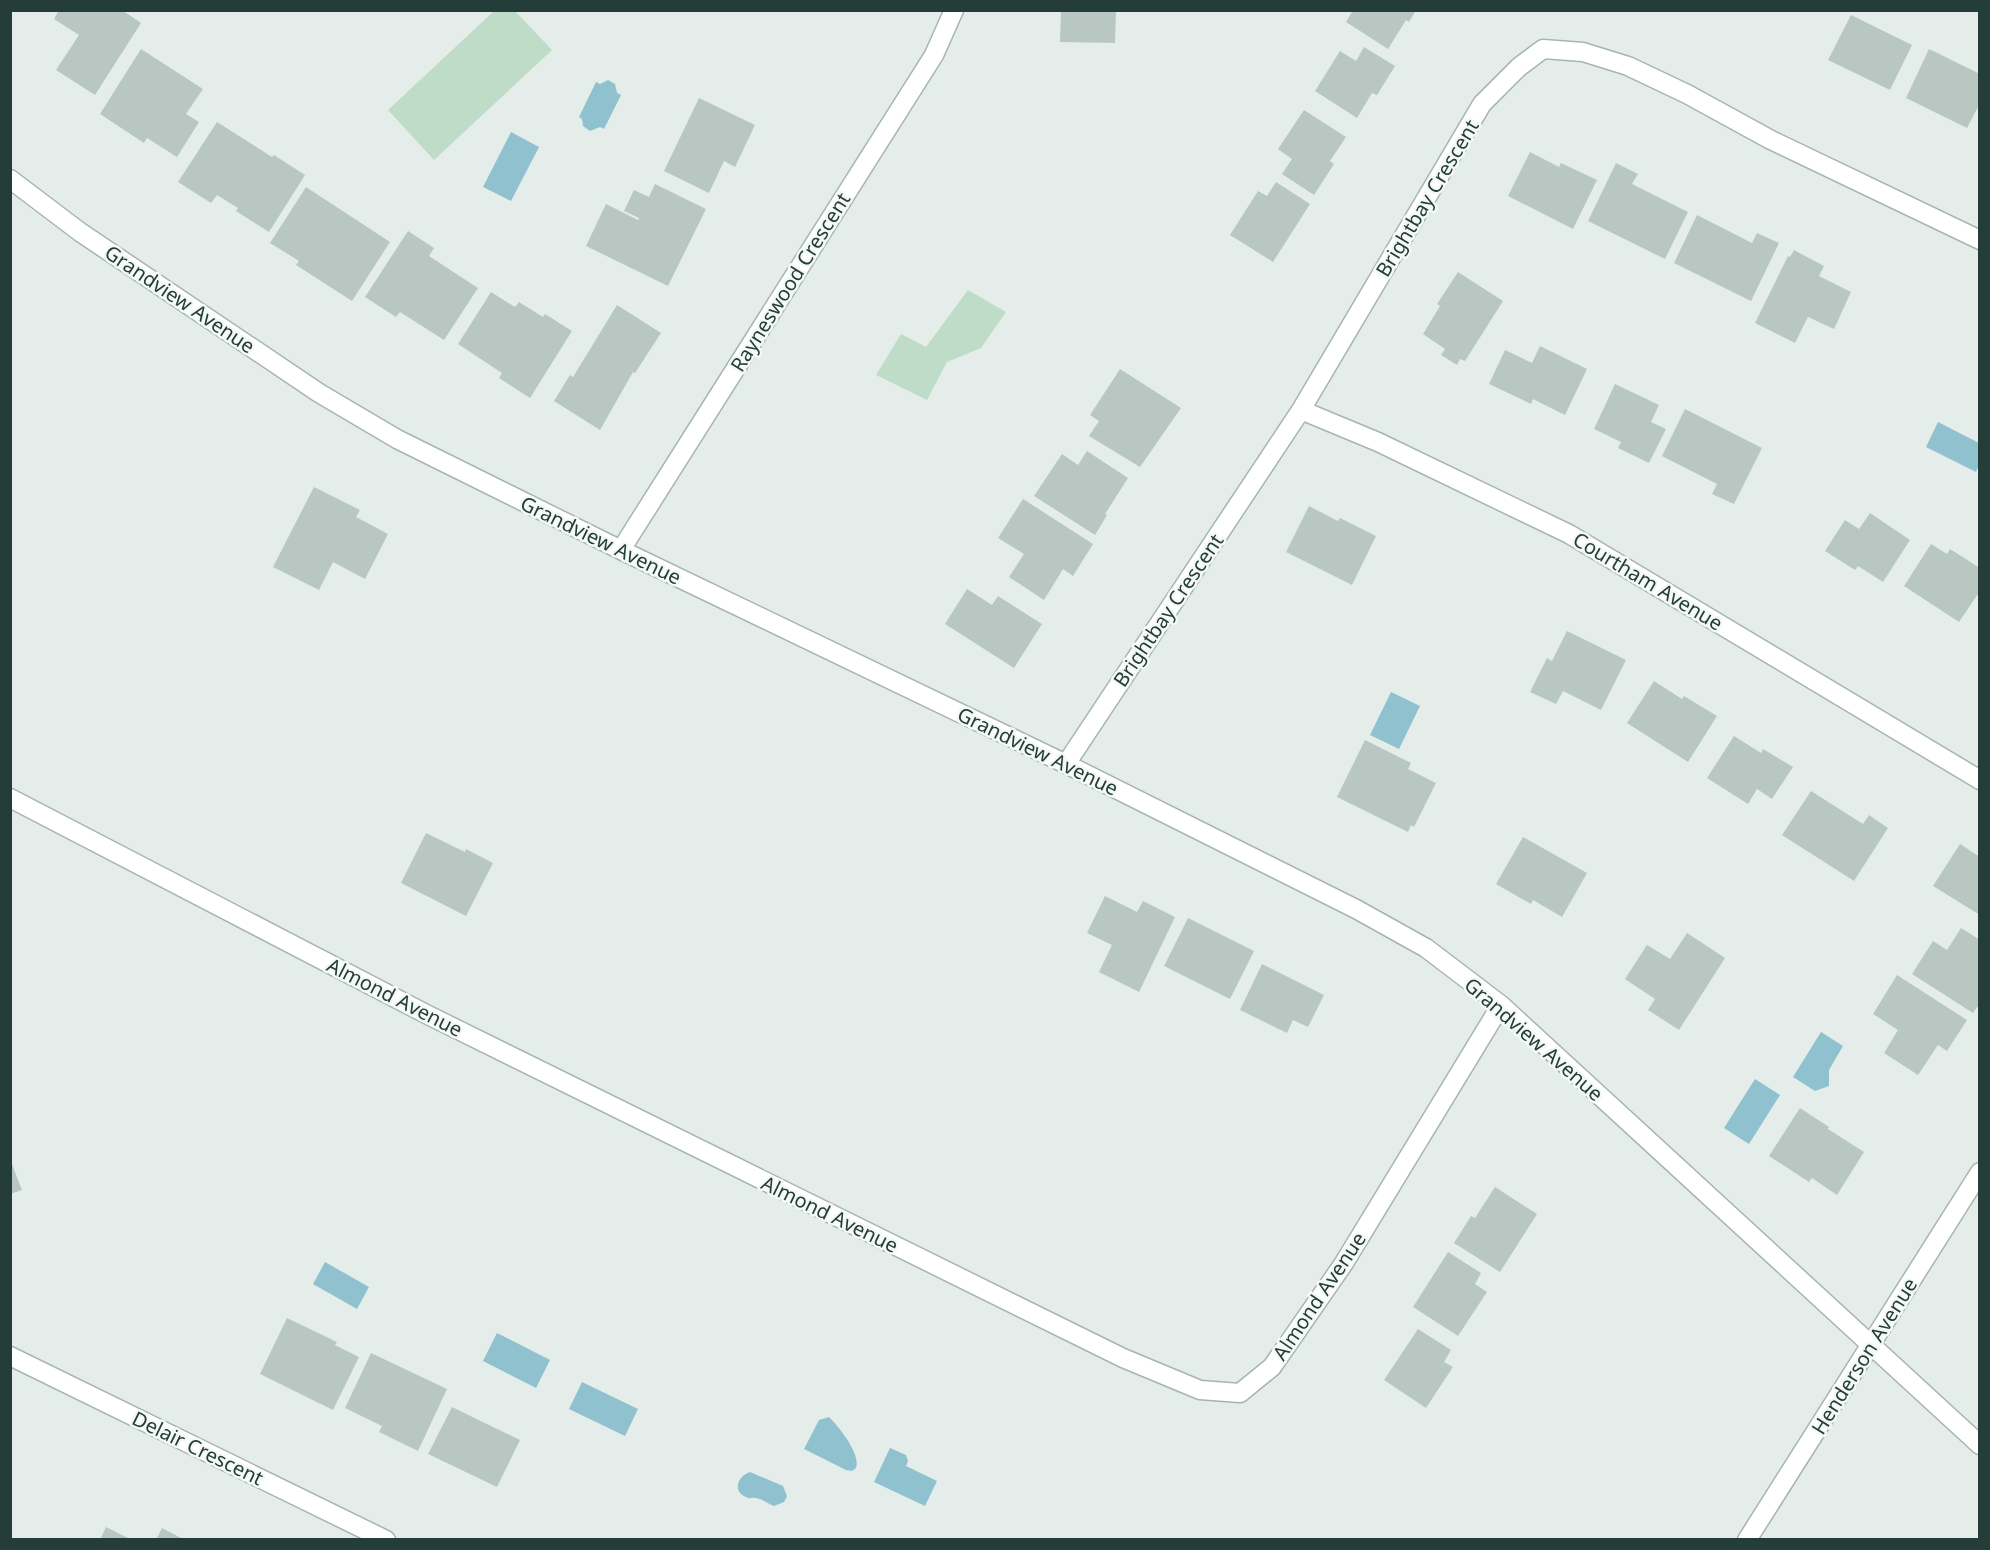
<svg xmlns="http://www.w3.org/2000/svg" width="1990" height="1550" viewBox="0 0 1990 1550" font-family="'Noto Sans',sans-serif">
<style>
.green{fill:#bedcc8}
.water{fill:#90c1ce}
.building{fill:#b9c7c2}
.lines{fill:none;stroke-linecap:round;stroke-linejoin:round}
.minor-casing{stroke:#a7b5b0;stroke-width:21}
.tertiary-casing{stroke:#a7b5b0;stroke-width:21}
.minor{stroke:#fff;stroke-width:18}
.tertiary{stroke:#fff;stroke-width:18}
.labels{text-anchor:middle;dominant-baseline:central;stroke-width:5;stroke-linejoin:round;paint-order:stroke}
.street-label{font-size:20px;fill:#243d38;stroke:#f4f9f7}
</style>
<rect width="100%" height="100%" fill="#e4ede9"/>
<path class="green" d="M494 11H515L552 50 434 160 388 110Z
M968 290 1006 312 981 348 947 362 927 400 876 375 901 334 926 347Z"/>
<path class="water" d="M608 80 615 84 617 93 621 95 604 129 600 127 590 131 583 126 582 119 579 117 596 82 600 84Z
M511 132 539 147 511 201 483 187Z
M1938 422 1979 443V465L1976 472 1926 447Z
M1391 692 1420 706 1399 749 1370 735Z
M1821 1032 1843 1046 1829 1070V1086L1815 1091 1793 1077Z
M1755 1079 1780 1095 1749 1144 1724 1128Z
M325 1262 369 1287 357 1309 313 1284Z
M497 1333 550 1360 536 1388 483 1361Z
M582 1382 638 1409 625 1436 569 1409Z
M829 1417C839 1427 861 1454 856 1468L852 1471 846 1470 804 1449 819 1420Z
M890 1448 906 1455 908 1461 906 1466 937 1481 925 1506 874 1482Z
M750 1472 783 1486 787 1496 784 1502 774 1506C768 1504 761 1498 755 1498 749 1497 752 1500 746 1497 731 1491 739 1475 750 1472Z"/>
<path class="building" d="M59 10H122L141 23 95 95 56 70 79 35 54 19Z
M1061 10H1116L1115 43 1060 42Z
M1353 10H1416L1409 22 1406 20 1388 49 1346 22Z
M1851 15 1912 45 1890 90 1828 60Z
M1364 47 1395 66 1377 95 1372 93 1357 118 1315 91 1340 51 1356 61Z
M141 49 203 89 186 114 199 122 177 157 147 138 144 143 100 114Z
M1929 49 1980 74V103L1967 128 1906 98Z
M699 98 755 125 735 167 724 161 709 193 664 171Z
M1304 110 1346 137 1330 161 1334 164 1314 195 1282 174 1292 159 1278 149Z
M217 122 272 157 274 155 305 175 269 232 236 211 238 208 217 195 211 203 178 182Z
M1530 152 1559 167 1561 163 1597 180 1573 229 1508 196Z
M1616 163 1638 174 1632 184 1688 212 1665 259 1588 221Z
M1276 182 1310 204 1273 262 1230 235 1258 191 1267 196Z
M655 184 706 209 668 286 586 246 606 204 638 220 639 218 624 211 634 190 649 197Z
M306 187 390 242 352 301 296 265 299 261 270 243Z
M1697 215 1752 243 1757 233 1779 243 1751 301 1674 263Z
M408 231 434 248 429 256 478 288 444 340 400 312 396 317 365 297Z
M1794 250 1824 266 1819 276 1851 292 1834 329 1808 317 1795 343 1755 323 1788 256 1790 257Z
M1458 272 1503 301 1465 361 1460 359 1457 365 1441 355 1445 349 1423 334 1440 306 1437 304Z
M491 292 515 307 519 302 543 317 545 314 572 331 530 398 499 378 502 373 458 344Z
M617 305 661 333 635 373 633 372 600 430 554 401 570 375 573 377Z
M1540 346 1587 369 1565 415 1533 399 1531 404 1489 384 1505 350 1532 363Z
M1120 369 1181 408 1140 467 1089 436 1099 421 1090 415Z
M1615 384 1659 405 1651 422 1666 429 1649 463 1618 448 1621 442 1594 429Z
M1685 409 1762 448 1734 504 1712 494 1717 484 1662 456Z
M1087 451 1128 478 1105 514 1107 515 1095 535 1034 496 1062 454 1078 465Z
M314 487 360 510 356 517 388 534 365 579 333 562 319 590 273 567Z
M1023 499 1093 544 1073 576 1063 569 1044 600 1009 577 1024 554 998 538Z
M1309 506 1338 521 1340 518 1376 536 1352 585 1286 552Z
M1870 513 1910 540 1883 582 1858 566 1855 570 1825 551 1845 520 1859 529Z
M1931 544 1947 554 1950 549 1980 568V591L1959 622 1904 586Z
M967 589 992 605 998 596 1042 624 1014 668 945 624Z
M1567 631 1626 660 1601 710 1563 691 1556 704 1530 692 1547 658 1552 661Z
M1654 681 1682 699 1684 696 1717 716 1688 762 1627 723Z
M1734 736 1761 753 1763 749 1793 767 1772 799 1757 789 1748 804 1707 778Z
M1365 740 1411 763 1408 769 1436 783 1414 827 1411 825 1408 832 1337 797Z
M1811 791 1863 824 1869 815 1888 828 1854 881 1782 835Z
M426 833 465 852 466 849 493 863 466 916 401 883Z
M1523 837 1587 873 1562 917 1533 900 1531 904 1496 884Z
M1960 844 1980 857V915L1933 886Z
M1105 896 1137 912 1143 901 1175 917 1139 992 1099 972 1112 945 1087 933Z
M1188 918 1254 951 1230 999 1164 966Z
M1961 928 1980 940V1003L1973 1013 1912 974 1933 941 1947 950Z
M1687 933 1725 958 1679 1030 1648 1010 1655 999 1625 979 1647 945 1670 959Z
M1262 964 1324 995 1308 1027 1293 1020 1287 1033 1240 1010Z
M1897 975 1967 1020 1947 1051 1938 1045 1918 1075 1884 1053 1898 1030 1873 1014Z
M1800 1108 1829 1127 1828 1129 1864 1152 1837 1195 1812 1178 1809 1182 1769 1156Z
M10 1159 22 1190 10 1194Z
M1495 1187 1537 1214 1500 1272 1454 1243 1471 1216 1475 1218Z
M1448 1252 1481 1273 1475 1284 1487 1292 1458 1336 1413 1307Z
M287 1318 337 1342 335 1345 359 1357 333 1410 260 1374Z
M1418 1329 1451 1350 1444 1362 1453 1367 1426 1408 1384 1380Z
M371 1353 447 1389 418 1451 379 1432 382 1426 345 1408Z
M452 1407 520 1440 497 1487 428 1454Z
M106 1527 132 1540H100Z
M162 1528 185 1540H156Z"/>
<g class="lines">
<defs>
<path id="minor" d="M10 179 80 232 319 393 397 439 625 552 1066 764 1356 909 1426 948 1501 1005 1980 1445
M1301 410 1378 442 1569 534 1980 780
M625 552 624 545 934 55 954 10
M1066 764 1301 410 1482 104 1519 67 1543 49 1583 52 1628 66 1687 94 1771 140 1980 240
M10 798 428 1015 1123 1358 1200 1390 1240 1393 1272 1367 1344 1263 1501 1005
M10 1356 386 1540"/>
<path id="tertiary" d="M1747 1540 1980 1172"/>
</defs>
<use href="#minor" class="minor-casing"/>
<use href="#tertiary" class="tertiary-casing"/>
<use href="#minor" class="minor"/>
<use href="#tertiary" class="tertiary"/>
</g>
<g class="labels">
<g class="street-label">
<text transform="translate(1427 198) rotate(-59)">Brightbay Crescent</text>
<text transform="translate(790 282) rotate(-58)">Rayneswood Crescent</text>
<text transform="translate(180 299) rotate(34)">Grandview Avenue</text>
<text transform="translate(601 540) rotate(26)">Grandview Avenue</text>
<text transform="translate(1648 581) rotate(31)">Courtham Avenue</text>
<text transform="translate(1168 610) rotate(-56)">Brightbay Crescent</text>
<text transform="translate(1038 751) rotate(26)">Grandview Avenue</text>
<text transform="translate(395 997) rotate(27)">Almond Avenue</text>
<text transform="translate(1534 1039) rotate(41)">Grandview Avenue</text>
<text transform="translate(830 1214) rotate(26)">Almond Avenue</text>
<text transform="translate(1319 1296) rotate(-56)">Almond Avenue</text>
<text transform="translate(1864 1356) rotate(-58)">Henderson Avenue</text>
<text transform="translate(198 1448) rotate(26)">Delair Crescent</text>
</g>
</g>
<rect width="1990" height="1550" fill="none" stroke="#243d38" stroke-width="24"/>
</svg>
